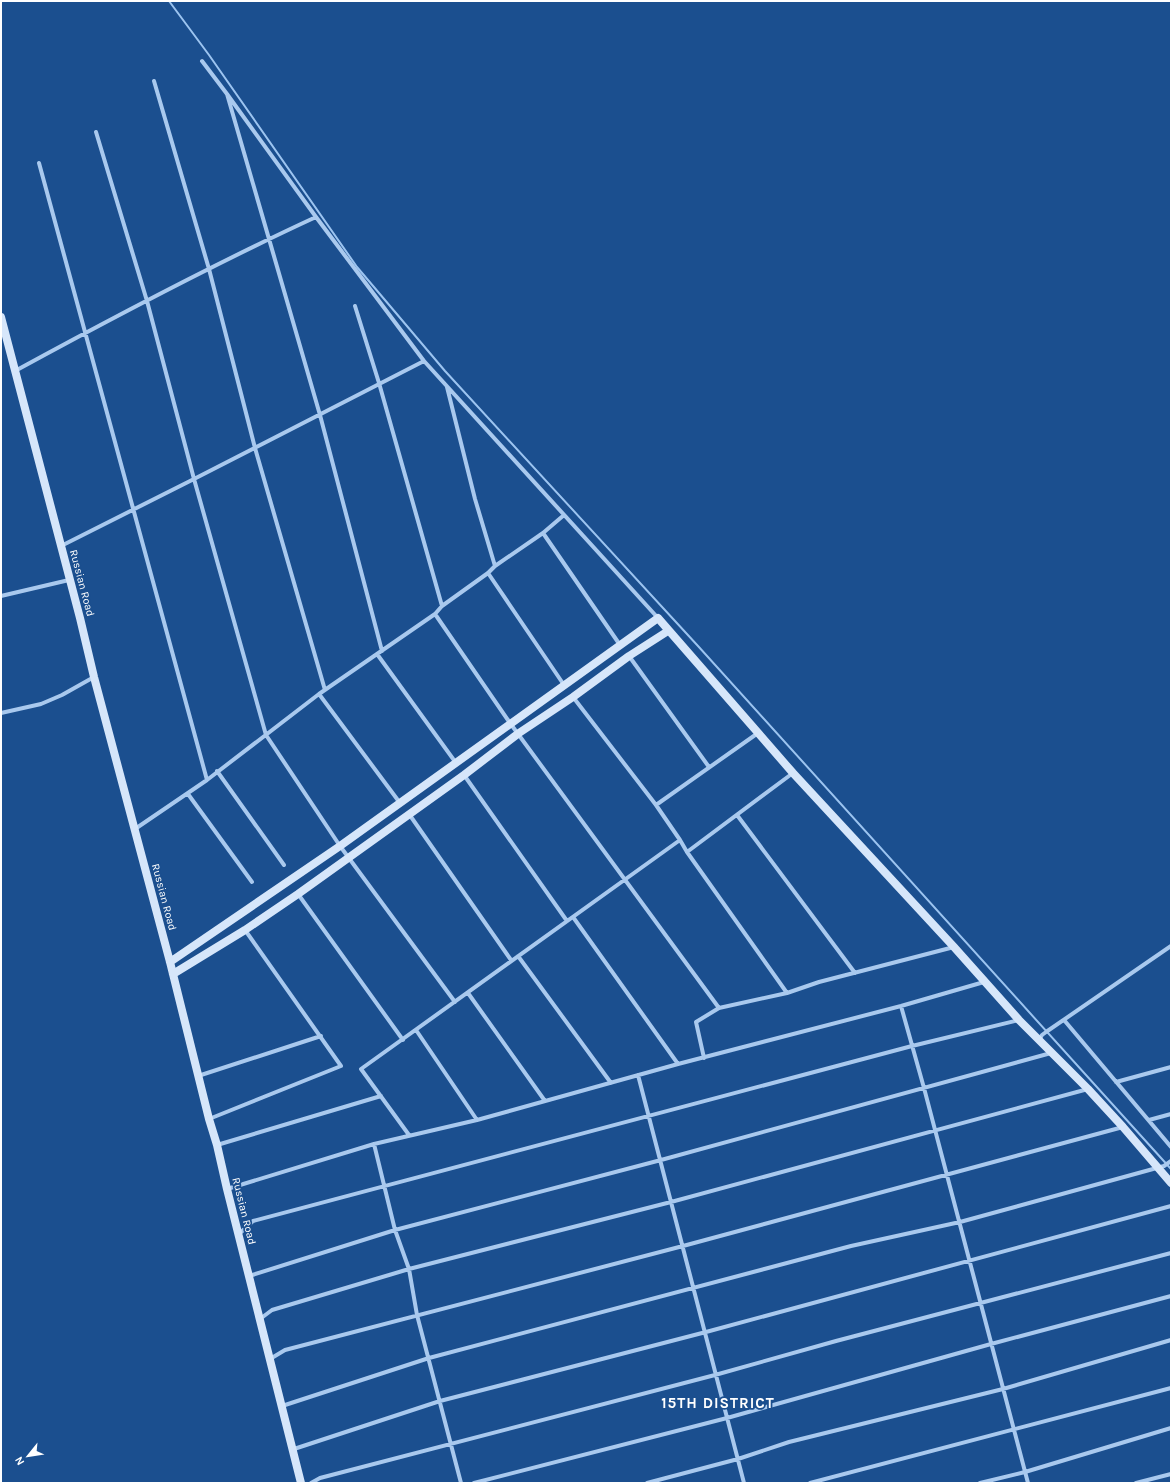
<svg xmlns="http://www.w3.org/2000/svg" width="1172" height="1484" viewBox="0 0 1172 1484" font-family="Karla,sans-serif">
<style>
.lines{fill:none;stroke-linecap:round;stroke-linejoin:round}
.stream{stroke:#9cc4f0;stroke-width:2}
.street{stroke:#a9c9ee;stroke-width:4}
.secondary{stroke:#d6e6fa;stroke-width:8}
.labels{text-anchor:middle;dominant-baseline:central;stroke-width:3.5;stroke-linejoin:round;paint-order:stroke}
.street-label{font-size:11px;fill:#fff;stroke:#1b4f8f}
.district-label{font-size:15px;font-weight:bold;letter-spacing:1px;fill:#fff;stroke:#1b4f8f}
</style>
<rect width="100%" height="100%" fill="#1b4f8f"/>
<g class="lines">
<path class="stream" d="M169 1 209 55 357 267 445 371 698 646 1171 1169"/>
<path class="street" d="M202 61 227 94 320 415 382 651
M154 81 209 269 255 448 325 690
M227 94 316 217 424 361 658 618
M96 132 147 301 194 479 266 735 340 846 455 1002
M39 163 207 780
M355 306 379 383 442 606
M15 371C114 317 214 264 316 217
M447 387 475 499 495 566
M543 533 620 645
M61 546 194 479 424 361
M488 573 564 685
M1 596 69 580
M435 614 510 723 719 1008
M377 654 456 763
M629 656 709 767
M319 694 400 803
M573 697 656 805 680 840 687 852 787 993
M1 713 41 704 62 695 94 677
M217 771 284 865
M464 775 567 921
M188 794 252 882
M656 805 758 733
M409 814 511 960
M737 815 855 973
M135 829 207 780 319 694 435 614 442 606 488 573 495 566 543 533 564 515
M687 852 793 773
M298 894 403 1040
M573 917 678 1064
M518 956 611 1083
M468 993 545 1101
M901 1006 924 1088 1028 1483
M1064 1020 1171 1147
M416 1030 477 1120
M1039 1040 1042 1035 1046 1032 1171 946
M704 1058 696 1022 719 1008 787 993 819 982 954 947
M638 1075 744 1483
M198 1076 321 1036
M1116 1082 1171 1067
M209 1119 341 1066 245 930
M1149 1120 1171 1114
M409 1135 361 1069 680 840
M374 1144 395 1230 409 1269 417 1315 461 1483
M217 1145 381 1096
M227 1189 374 1144 477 1120 678 1064 901 1006 984 982
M239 1234 253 1221 912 1046 1019 1020
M249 1276 395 1230 661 1160 1051 1053
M260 1319 272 1310 409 1269 671 1202 1088 1089
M270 1359 285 1350 683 1246 1123 1127
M282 1406 429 1358 851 1246 960 1222 1164 1166 1171 1161
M294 1449 440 1401 706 1332 1171 1206
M311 1483 320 1478 715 1375 836 1341 1171 1253
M474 1483 727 1418 991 1344 1171 1296
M647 1483 738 1459 789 1442 1003 1389 1171 1340
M810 1483 1171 1388
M980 1483 1025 1472 1171 1428
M1136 1483 1171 1474"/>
<path class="secondary" d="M1 317 80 618 94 677 170 962 209 1119 217 1145 227 1189 301 1483
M170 962 340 846 658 618 793 773 954 947 1019 1020 1088 1089 1123 1127 1171 1183
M173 974 245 930 298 894 464 775 519 733 573 697 629 656 668 631"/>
</g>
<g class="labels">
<g class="street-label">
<text transform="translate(82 583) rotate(75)">Russian Road</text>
<text transform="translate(164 897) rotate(75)">Russian Road</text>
<text transform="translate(244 1211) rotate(76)">Russian Road</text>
</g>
<g class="district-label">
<text x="718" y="1403">15TH DISTRICT</text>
</g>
</g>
<rect width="1172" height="1484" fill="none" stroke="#ffffff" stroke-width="4"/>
<g transform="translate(28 1456) rotate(240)" stroke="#1b4f8f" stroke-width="3" paint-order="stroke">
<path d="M0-3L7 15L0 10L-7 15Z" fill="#ffffff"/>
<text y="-6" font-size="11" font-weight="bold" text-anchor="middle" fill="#ffffff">N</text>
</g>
</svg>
